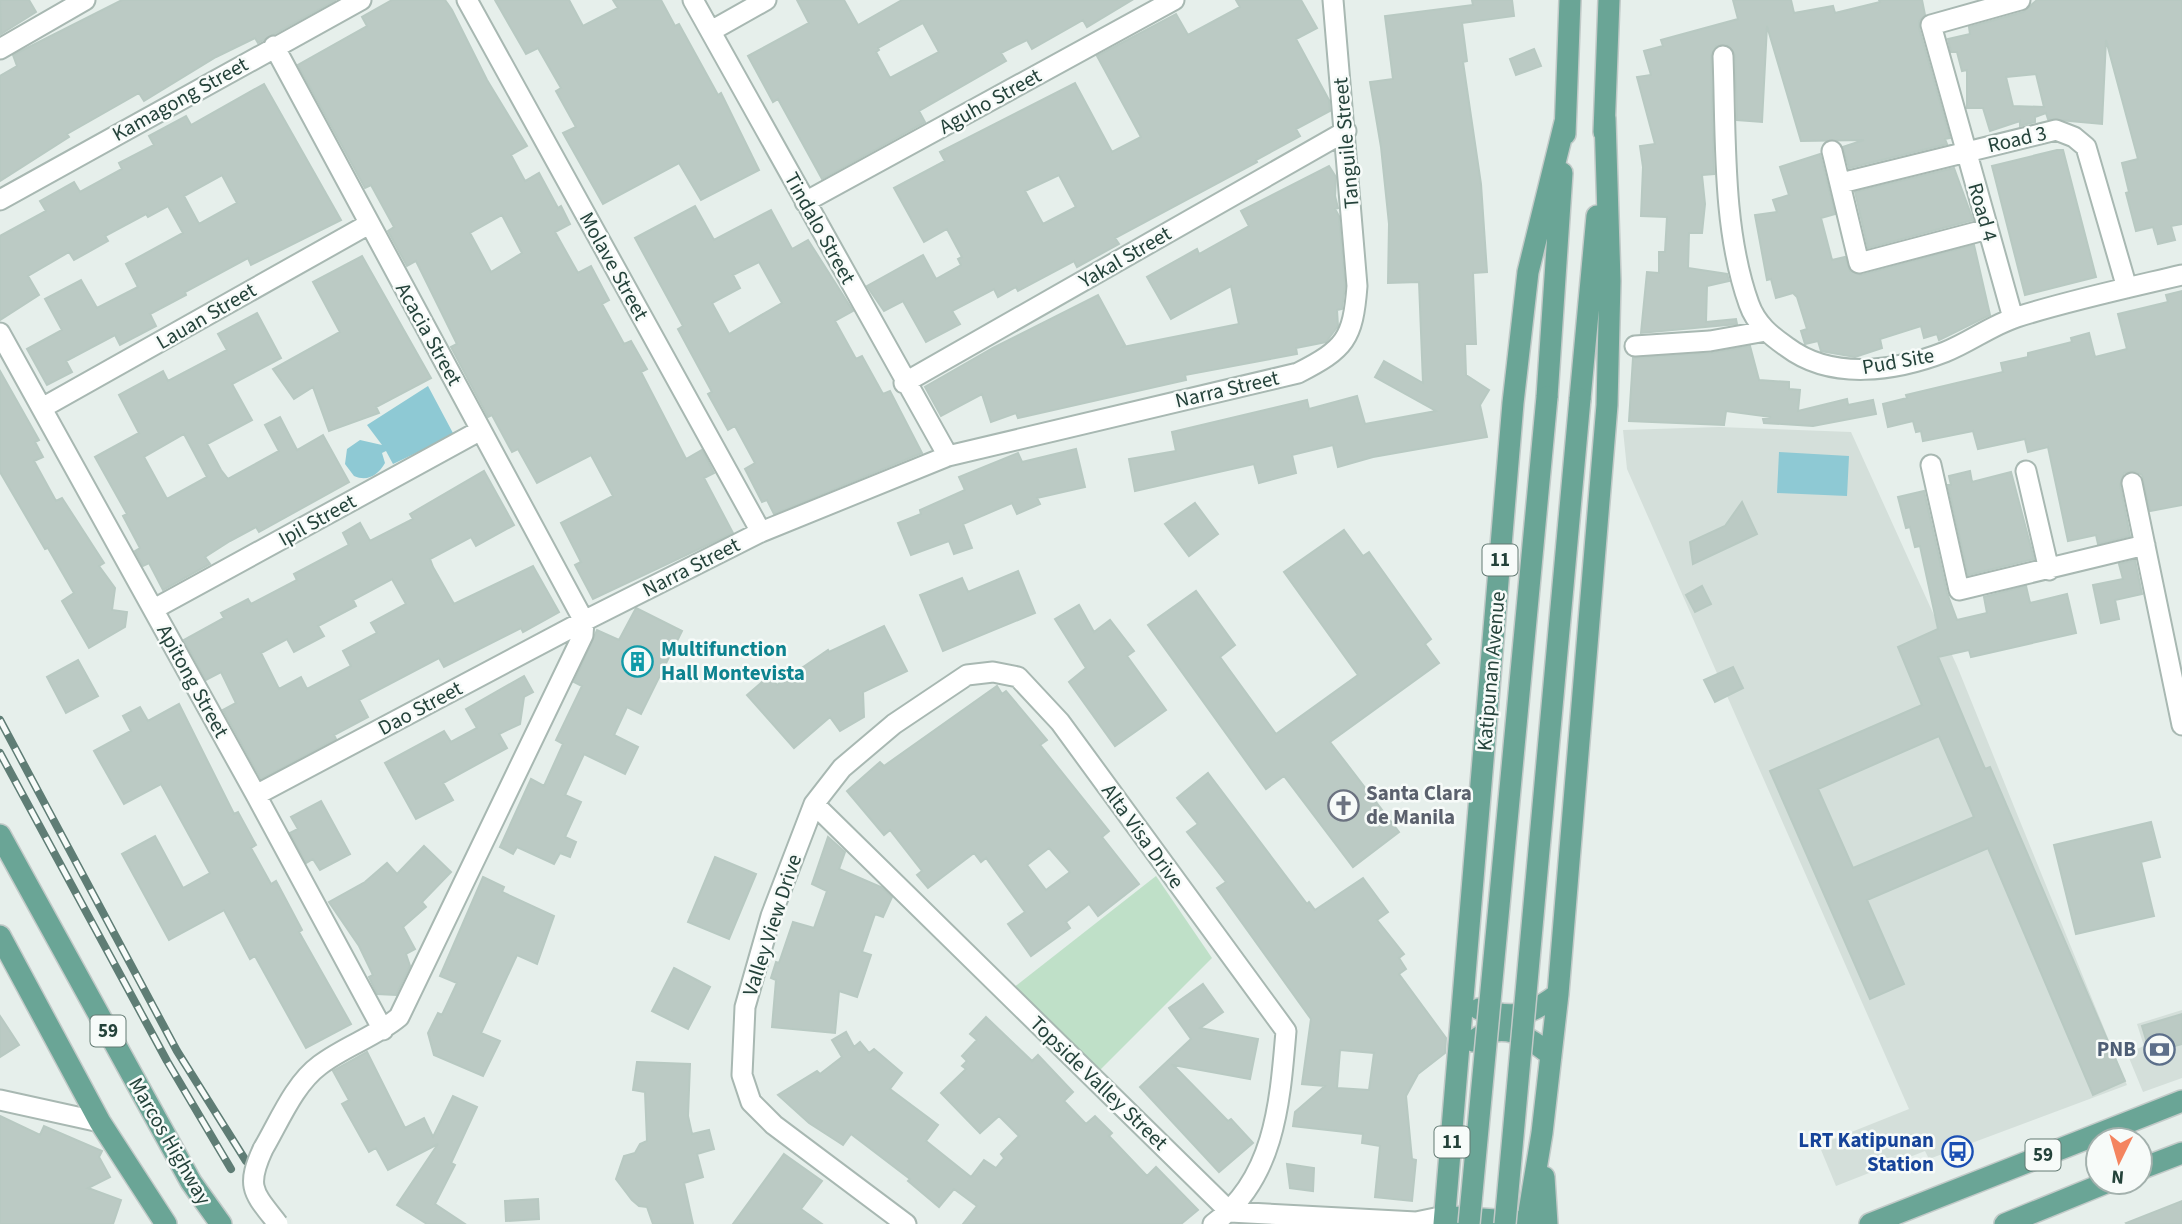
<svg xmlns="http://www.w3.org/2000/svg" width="2182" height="1224" viewBox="0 0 2182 1224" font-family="'Source Sans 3',sans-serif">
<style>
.built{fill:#d4dfda}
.green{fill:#bfe0c8}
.water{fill:#8ec9d4}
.building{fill:#bbcac4;stroke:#b8c9c2;stroke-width:2;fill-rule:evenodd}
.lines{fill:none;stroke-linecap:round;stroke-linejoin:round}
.minor-casing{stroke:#a8b8b2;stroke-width:23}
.major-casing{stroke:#c2cac8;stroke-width:24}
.minor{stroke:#fff;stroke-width:19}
.major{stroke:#6aa596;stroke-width:21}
.rail-casing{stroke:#5f7d75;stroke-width:8}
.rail{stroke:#f7fbf9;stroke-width:5;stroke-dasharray:16;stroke-linecap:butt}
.minor-bridge-casing{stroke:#a8b8b2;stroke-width:23;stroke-linecap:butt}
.major-bridge-casing{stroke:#c2cac8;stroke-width:24;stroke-linecap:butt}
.minor-bridge{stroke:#fff;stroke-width:19}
.major-bridge{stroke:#6aa596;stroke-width:21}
.labels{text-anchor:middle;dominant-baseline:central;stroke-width:5;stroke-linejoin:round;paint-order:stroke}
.shield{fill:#f7fbf9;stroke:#637a73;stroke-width:2}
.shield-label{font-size:19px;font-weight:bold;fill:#24423a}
.street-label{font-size:21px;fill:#24423a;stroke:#f7fbf9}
.culture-label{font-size:21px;font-weight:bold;fill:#0d838f;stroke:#f7fbf9;text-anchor:start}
.worship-label{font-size:21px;font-weight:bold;fill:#5b616d;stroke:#f7fbf9;text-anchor:start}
.service-label{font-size:21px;font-weight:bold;fill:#4e5e75;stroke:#f7fbf9;text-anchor:end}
.transit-label{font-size:21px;font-weight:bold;fill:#164399;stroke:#f7fbf9;text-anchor:end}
</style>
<rect width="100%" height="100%" fill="#e6efeb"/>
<path class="built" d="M1719 427 1851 432 1957 666 2127 1085 1929 1159 1925 1151 1836 1186 1819 1145 1909 1109 1627 469 1623 430Z
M2182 1010V1078L2143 1092 2127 1053 2144 1046 2137 1024Z"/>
<path class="green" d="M1156 876 1212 958 1097 1073 1013 988Z"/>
<path class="water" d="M428 386 454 435 393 464 386 451 382 453 385 463C378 475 368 482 354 476L345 464 347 449 360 440 382 445 367 425Z
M1779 452 1849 456 1847 496 1777 493Z"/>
<path class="building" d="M0 0H29L36 12 1 34Z
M122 0H336L258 43 255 38 216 57 144 101 139 93 67 134 69 137 0 181V76L17 66 13 55Z
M392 0H445L452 10 487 80 527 146 511 155 525 181 539 173 558 208 561 206 570 224 555 232 578 273 591 266 609 300 602 304 624 344 631 341 647 369 641 372 686 459 702 450 714 473 704 478 733 533 593 599 575 565 581 562 561 523 613 496 591 455 537 483 518 449 512 452 492 415 488 417 451 347 457 344 416 261 407 266 388 231 394 227 371 185 365 188 298 65 367 26 362 17ZM502 215 522 253 491 272 470 233Z
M495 0H569L583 26 618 8 613 0H661L675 26 679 24 718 95 721 93 759 170 701 200 679 163 603 204 563 133 576 127 556 91 561 88 538 48 526 54Z
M797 0H844L858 25 902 0H1132L1087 27 1083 20 1032 49 1027 40 1001 53 1006 61 919 111 925 122 822 179 778 99 773 102 748 56 809 23ZM923 23 939 52 890 78 876 52 879 50 878 48Z
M1236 0H1301L1317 28 1296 39 1329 100 1330 111 1296 129 1300 136 1256 160 1257 162 1115 238 1119 244 1077 267 1074 261 1018 291 1016 287 998 297 994 289 952 311 960 324 926 342 903 301 884 311 867 286 923 255 936 279 961 265 958 259 962 257 947 229 924 242 894 188 945 161 940 152 1075 83 1112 152 1141 137 1097 56 1176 14 1188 35 1240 7ZM1059 175 1076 207 1043 224 1025 191Z
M1472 0H1512L1514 16 1462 23 1467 61 1463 62 1481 184 1487 272 1473 273 1476 344H1465L1466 375 1489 390 1480 405 1487 437 1373 457 1338 467 1333 445 1292 455 1296 473 1259 483 1254 464 1135 491 1129 459 1176 451 1172 432 1307 400 1309 409 1357 396 1365 424 1436 411 1375 377 1384 361 1423 383 1419 282 1388 283 1389 224 1381 147 1370 82 1393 79 1385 16 1473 5Z
M1733 0H1791L1794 13 1833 6 1835 13 1880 2 1879 0H1922L1925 15 1919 21V28L1950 138 1945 139 1947 144 1849 168 1843 147 1864 140 1801 141 1767 26 1762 122 1737 120 1735 55 1728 45 1716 46 1711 56 1714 174 1702 175 1705 204 1702 233H1689L1688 268 1727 274 1729 281 1707 286 1706 322 1736 319 1737 324 1641 333 1647 272 1659 273V252H1665L1667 217 1641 216 1643 167 1640 146 1655 144 1637 77 1651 75 1644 51 1663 46 1661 40 1738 19Z
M2037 0H2182V224L2171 226 2175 240 2158 244 2153 227 2136 231 2126 193 2129 192 2122 163 2138 159 2106 40 2102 124 2048 119 2046 113 2035 117V122L2020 126V121L1990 131 1983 108H1967V70L1962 71 1957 52H1951L1948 39 1970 34 1969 27 2023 12ZM2036 74 2044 107 2013 106 2006 77Z
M1534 49 1541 66 1516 75 1510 59Z
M264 84 341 220 251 265 248 258 185 292 186 295 150 314 156 326 120 345 115 335 66 361 72 372 47 385 27 349 62 330 45 299 81 280 97 308 138 287 126 264 183 233 168 206 148 217 146 214 105 236 108 241 74 260 69 252 28 276 39 295 0 320V236L46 211 40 201 74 182 80 192 122 169 119 163 154 145 149 136 186 116 191 125ZM222 175 237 203 199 224 184 196Z
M2057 150H2063L2096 277 2025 295 1992 166Z
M1820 154 1835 214 1821 218 1832 260 1845 257 1850 271 1861 275 1974 245 1990 315 1939 340 1937 334 1924 338 1921 326 1880 339 1882 348 1855 357 1821 351 1818 341 1805 344 1801 331 1807 329 1797 297 1793 293 1776 298 1771 279 1767 280 1755 215 1777 212 1773 200 1789 195 1780 167Z
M1329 166 1336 177 1335 196 1338 208 1335 209 1339 216 1345 286 1342 309 1337 310 1338 326 1326 342 1296 348 1297 354 1185 375 1186 380 1018 418 1016 413 991 422 982 394 941 416 925 387 993 348 1098 295 1125 345 1123 347 1239 324 1231 286 1171 319 1147 277 1197 249 1199 254 1249 226 1241 211Z
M1954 168 1973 220 1868 248 1855 192Z
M695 206 714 240 771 210 792 249 808 240 853 311 835 321 856 359 862 356 883 394 890 391 922 453 774 514 767 500 762 502 745 469 755 463 735 426 728 430 708 394 712 392 678 329 683 326 635 238ZM759 262 782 303 729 334 712 303 740 288 733 275Z
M362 256 431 378 376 407 379 413 329 431 313 387 294 399 273 369 340 332 313 282Z
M2182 291V505L2150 511 2142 475 2135 471 2124 473 2120 485 2130 536 2098 544 2096 535 2068 541 2048 447 2028 452 2025 439 1978 449 1973 431 1923 441 1921 431 1916 432 1913 421 1888 427 1883 404 1907 398 1906 395 2003 372 2001 363 2028 357V353L2072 342 2071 338 2089 333 2095 357 2127 349 2118 314 2168 302 2166 295Z
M257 313 281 358 232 384 252 420 207 444 221 470 228 479 279 451 265 425 280 417 297 450 323 435 349 482 259 532 256 527 230 541 205 557 210 564 163 590 149 563 143 566 135 551 140 548 123 516 127 514 95 457 139 433 119 395 163 371 168 381 227 350 218 334ZM184 434 207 477 167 499 144 457Z
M1750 346 1759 380 1789 382V389L1800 390 1798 411 1847 399 1848 405 1873 400 1876 414 1813 426 1764 423 1763 419 1771 417 1726 411 1724 425 1629 421 1633 358 1711 353Z
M0 371 39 440 35 442 43 457 34 461 56 501 62 498 104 563 99 566 115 588 112 610 127 612 125 627 89 648 62 601 74 593 48 548 45 549 0 472Z
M1076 449 1085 487 1037 498 1040 504 1017 514 1012 503 963 524 972 548 954 554 949 541 911 555 898 523 921 514 920 510 965 490 959 477 1018 453 1022 462Z
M484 471 514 525 476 546 471 537 430 559 433 567 454 604 533 566 559 612 523 632 521 628 444 667 439 658 359 700 368 717 334 735 336 739 261 779 223 710 236 703 221 672 206 680 184 640 224 618 221 613 248 599 251 604 297 580 294 574 349 545 343 533 360 523 370 541 413 519 410 514ZM392 579 406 604 371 623 377 633 343 651 351 666 307 689 301 677 279 689 261 653 287 639 294 652 324 636 318 626 356 606 353 600Z
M1970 471 1972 482 2011 472 2034 559 1968 575 1948 485H1951L1949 476Z
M1924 491 1947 593 1957 620 1987 613 1984 597 2026 586 2030 603 2067 594 2076 633 1971 657 1969 650 1938 657 1985 769 1990 767 2125 1081 2093 1095 1988 848 1867 900 1904 984 1870 999 1770 771 1922 705 1898 647 1938 629 1920 546 1915 547 1910 527 1906 528 1898 497ZM1939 736 1974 817 1853 868 1818 789Z
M1742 502 1757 534 1693 564 1690 542 1725 526Z
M1195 503 1218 534 1189 556 1165 524Z
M1344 530 1363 556 1369 552 1431 639 1425 644 1439 663 1330 742 1399 832 1353 867 1284 776 1266 789 1148 625 1196 591 1235 645 1220 657 1276 734 1358 675 1284 572Z
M2135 560 2142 594 2115 600 2119 619 2101 623 2093 585 2123 579 2119 564Z
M1018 571 1035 613 943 651 920 595 962 578 968 592Z
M1702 586 1711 604 1695 612 1686 595Z
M1079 605 1094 632 1110 620 1134 651 1127 656 1166 710 1115 746 1069 682 1086 668 1055 619Z
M636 608 682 631 641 714 627 707 614 735 638 747 625 774 584 754 565 795 581 802 565 837 576 842 570 857 560 853 554 864 517 847 513 854 500 847 531 779 544 786 563 744 556 740 582 686 574 682 597 630 619 640Z
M884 626 907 671 863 692 864 717 840 731 830 717 794 748 747 695 769 676 777 685 828 650 829 652Z
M78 660 98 696 66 713 47 677Z
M1733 667 1743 688 1715 702 1704 680Z
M524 676 533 692 524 697 520 724 499 734 507 748 443 783 453 800 416 819 385 763 444 731 451 742 477 728 466 709Z
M997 686 1002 694 1006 691 1047 740 1040 745 1109 831 1102 837 1139 884 1098 916 1089 904 1066 922 1070 928 1031 956 1008 924 1025 912 986 858 981 862 974 853 928 888 917 875 922 871 890 830 884 835 847 791 880 762 884 766ZM1049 848 1070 872 1046 890 1027 865Z
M179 704 234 814 238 812 256 845 251 848 271 884 276 881 302 930 299 932 351 1024 306 1048 255 956 250 959 224 910 169 940 122 854 155 836 183 888 210 873 161 784 124 804 94 751 131 731 123 716 140 707 148 721Z
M1208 773 1307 904 1309 902 1315 910 1363 878 1388 912 1377 920 1404 954 1399 958 1406 969 1399 974 1446 1038 1445 1053 1418 1074 1406 1096 1412 1159 1416 1160 1412 1201 1375 1197 1380 1146 1362 1143 1363 1134 1293 1126 1295 1112 1325 1086 1302 1084 1311 1019 1217 888 1226 882 1187 832 1198 824 1177 798ZM1340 1050 1374 1053 1369 1090 1337 1088Z
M321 801 350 854 320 870 313 859 306 863 290 833 298 829 291 817Z
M2151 822 2160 857 2141 862 2154 916 2076 934 2054 845Z
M828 837 845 852 839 869 881 887 892 897 883 917 875 914 862 952 871 955 857 997 839 991 835 1033 772 1027 776 980 771 978 776 962 779 963 793 922 814 928 827 891 812 884Z
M424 846 451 872 422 902 426 907 403 927 415 949 406 954 410 966 396 995 377 994 369 977 373 975 359 946 329 902 365 882 387 863 397 874Z
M715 857 756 874 729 939 688 922Z
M483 877 504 887 502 892 554 916 537 964 517 955 481 1033 500 1041 483 1076 434 1055 428 1033 438 1013 442 1015 457 983 440 976Z
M674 968 710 987 688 1029 652 1011Z
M1203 984 1223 1012 1200 1028 1258 1039 1250 1079 1173 1065 1228 1121 1231 1119 1253 1143 1219 1172 1140 1087 1191 1039 1169 1008Z
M2182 1014V1044L2150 1053 2142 1026Z
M0 1016 19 1045 0 1057Z
M986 1017 1032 1061 1038 1055 1073 1092 1064 1101 1086 1124 1095 1116 1112 1133 1109 1136 1147 1176 1156 1167 1198 1210 1181 1224H963L977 1206 954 1189 939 1207 908 1181 910 1179 851 1134 843 1145 809 1123 778 1095 817 1071 820 1074 842 1057 832 1040 846 1032 854 1047 860 1042 869 1053 874 1049 902 1073 890 1089 938 1125 926 1141 971 1177 984 1160 996 1168 1004 1158 1001 1154 1019 1136 999 1116 980 1133 941 1093 966 1069 962 1066 967 1061 962 1056 977 1040 970 1034Z
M367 1052 405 1128 424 1118 433 1137 453 1096 477 1107 451 1163 455 1165 435 1204 465 1224H427L397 1205 438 1144 388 1170 376 1148 369 1152 342 1104 349 1100 333 1071Z
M637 1062 690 1064 688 1116 692 1134 709 1130 714 1149 697 1154 703 1177 684 1183 693 1224H653L647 1207 639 1206 632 1200 616 1179 624 1156 635 1153 640 1144 647 1141 645 1092 633 1090Z
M0 1116 40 1135 44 1126 102 1151 99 1157 110 1177 88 1188 121 1200 113 1224H0Z
M784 1154 822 1181 801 1209 822 1224H733Z
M1287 1164 1314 1168 1313 1191 1290 1188Z
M538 1199 539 1219 506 1221 505 1201Z
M2182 1201V1224H2127L2126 1223Z"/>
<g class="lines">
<defs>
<path id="minor" d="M467 0 761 532
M693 0 948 456
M711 31 766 0
M274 46 584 621
M0 49 85 0
M1723 56C1726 136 1722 229 1749 304 1756 324 1771 336 1787 347 1832 381 1896 371 1945 352 1970 342 1992 325 2017 317 2071 300 2127 288 2182 275
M1832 151 1859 263 1988 229
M1841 183 2056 130 2074 137 2086 147 2127 288
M0 200 361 0
M805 202 1174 0
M2013 318 1931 25 2020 0
M0 333 256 795 383 1030
M1635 346 1710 341 1766 331
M904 383 1346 131
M42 408 369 224
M1931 465 1959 590 2145 545
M2026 471 2049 570
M2132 483 2182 725
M154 609 481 430
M256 795 584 621 761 532 948 456 1298 373C1345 349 1353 339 1357 286L1333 0
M814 804 1230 1212 1416 1222 1445 1216
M0 1100 100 1122
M263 1149C279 1122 294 1084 320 1065 345 1046 375 1037 399 1017L583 635 584 621
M906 1224 774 1125 751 1102 742 1075 745 1007 771 916 814 804 842 768 894 724 967 675 993 672 1018 677 1060 722 1286 1031C1280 1102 1275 1179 1213 1224"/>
<path id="major" d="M1604 132 1609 0
M1565 134 1570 0
M1547 397 1562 173
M1580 399 1597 216
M0 835 191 1182 221 1224
M0 936 100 1122 166 1224
M1479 1009C1514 1020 1529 1016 1558 994
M1473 1041C1502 1019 1526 1035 1551 1055
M2140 1169 2182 1153
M1544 1177 1547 1224
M1454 1217 1523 1222
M1444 1224 1513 403 1528 272 1565 122
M1527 1224 1542 1133 1558 994 1607 405 1610 281 1605 118
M1870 1224 2182 1101
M2005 1224 2108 1182"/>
</defs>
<use href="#minor" class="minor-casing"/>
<use href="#major" class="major-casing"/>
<use href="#minor" class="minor"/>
<use href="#major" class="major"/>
<defs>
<path id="rail" d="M0 720 177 1051 246 1161
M0 753 167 1061 231 1169"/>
</defs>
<use href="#rail" class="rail-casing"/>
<use href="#rail" class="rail"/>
<defs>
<path id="minor-bridge" d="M263 1149C245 1188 254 1193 278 1224"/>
<path id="major-bridge" d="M1469 1224 1547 397
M1505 1224 1580 399"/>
</defs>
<use href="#minor-bridge" class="minor-bridge-casing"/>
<use href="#major-bridge" class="major-bridge-casing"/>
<use href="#minor-bridge" class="minor-bridge"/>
<use href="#major-bridge" class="major-bridge"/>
</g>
<defs>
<symbol id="building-ring" viewBox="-11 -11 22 22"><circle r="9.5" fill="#f7fbf9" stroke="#0f9aa8" stroke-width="1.5"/><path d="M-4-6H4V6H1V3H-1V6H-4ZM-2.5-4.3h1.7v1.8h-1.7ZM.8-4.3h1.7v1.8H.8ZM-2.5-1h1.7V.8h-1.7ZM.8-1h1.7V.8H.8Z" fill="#0f9aa8"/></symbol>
<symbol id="church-ring" viewBox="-11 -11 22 22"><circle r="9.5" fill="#f7fbf9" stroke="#6b7280" stroke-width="1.5"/><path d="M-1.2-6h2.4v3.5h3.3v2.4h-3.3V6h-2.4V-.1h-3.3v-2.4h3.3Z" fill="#6b7280"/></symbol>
<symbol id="bank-ring" viewBox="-11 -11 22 22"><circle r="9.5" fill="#f7fbf9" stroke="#5c6f8a" stroke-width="1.5"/><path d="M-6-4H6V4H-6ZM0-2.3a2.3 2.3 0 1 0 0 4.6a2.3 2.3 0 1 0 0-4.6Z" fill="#5c6f8a"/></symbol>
<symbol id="bus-ring" viewBox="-11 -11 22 22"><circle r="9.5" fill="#f7fbf9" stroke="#1a4fb4" stroke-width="1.5"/><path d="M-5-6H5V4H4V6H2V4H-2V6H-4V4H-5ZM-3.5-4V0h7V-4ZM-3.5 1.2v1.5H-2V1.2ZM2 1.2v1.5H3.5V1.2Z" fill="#1a4fb4"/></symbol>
</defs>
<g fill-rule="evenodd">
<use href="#building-ring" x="620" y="644" width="35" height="35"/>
<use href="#church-ring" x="1326" y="788" width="35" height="35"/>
<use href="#bank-ring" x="2142" y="1032" width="35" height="35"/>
<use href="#bus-ring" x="1940" y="1134" width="35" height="35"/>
</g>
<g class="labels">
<g class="shield">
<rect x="1482.5" y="544.5" width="35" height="31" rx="5"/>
<rect x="90.5" y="1015.5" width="35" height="31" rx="5"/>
<rect x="1434.5" y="1126.5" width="35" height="31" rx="5"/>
<rect x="2025.5" y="1139.5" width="35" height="31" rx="5"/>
</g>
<g class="shield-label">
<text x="1500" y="560">11</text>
<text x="108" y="1031">59</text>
<text x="1452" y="1142">11</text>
<text x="2043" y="1155">59</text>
</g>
<g class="street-label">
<text transform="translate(180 99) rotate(-29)">Kamagong Street</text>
<text transform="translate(990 101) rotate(-29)">Aguho Street</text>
<text transform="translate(2017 139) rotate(-13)">Road 3</text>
<text transform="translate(1346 143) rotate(-95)">Tanguile Street</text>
<text transform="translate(1983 212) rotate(74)">Road 4</text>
<text transform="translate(820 228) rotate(61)">Tindalo Street</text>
<text transform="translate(1125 257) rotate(-30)">Yakal Street</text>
<text transform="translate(614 266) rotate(61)">Molave Street</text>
<text transform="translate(206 316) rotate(-30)">Lauan Street</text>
<text transform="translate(429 334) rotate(61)">Acacia Street</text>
<text transform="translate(1898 361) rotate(-10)">Pud Site</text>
<text transform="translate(1227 389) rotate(-13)">Narra Street</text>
<text transform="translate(317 520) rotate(-29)">Ipil Street</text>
<text transform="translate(691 567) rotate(-27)">Narra Street</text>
<text transform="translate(1491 671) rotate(-85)">Katipunan Avenue</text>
<text transform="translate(193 681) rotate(61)">Apitong Street</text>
<text transform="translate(420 708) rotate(-28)">Dao Street</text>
<text transform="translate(1143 836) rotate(54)">Alta Visa Drive</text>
<text transform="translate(772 925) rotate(-72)">Valley View Drive</text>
<text transform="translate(1099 1083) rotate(44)">Topside Valley Street</text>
<text transform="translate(170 1141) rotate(60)">Marcos Highway</text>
</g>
<g class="culture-label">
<text x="661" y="649">Multifunction<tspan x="661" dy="24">Hall Montevista</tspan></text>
</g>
<g class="worship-label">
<text x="1366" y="793">Santa Clara<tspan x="1366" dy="24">de Manila</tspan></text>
</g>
<g class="service-label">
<text x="2136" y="1049">PNB</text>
</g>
<g class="transit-label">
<text x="1934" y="1140">LRT Katipunan<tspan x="1934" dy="24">Station</tspan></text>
</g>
</g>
<g transform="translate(2119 1161) rotate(185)"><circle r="33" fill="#f7fbf9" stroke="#a3b1ad" stroke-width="2"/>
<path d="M0-5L12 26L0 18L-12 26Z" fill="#f4845f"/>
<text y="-10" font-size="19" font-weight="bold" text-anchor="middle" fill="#24423a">N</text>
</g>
</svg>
